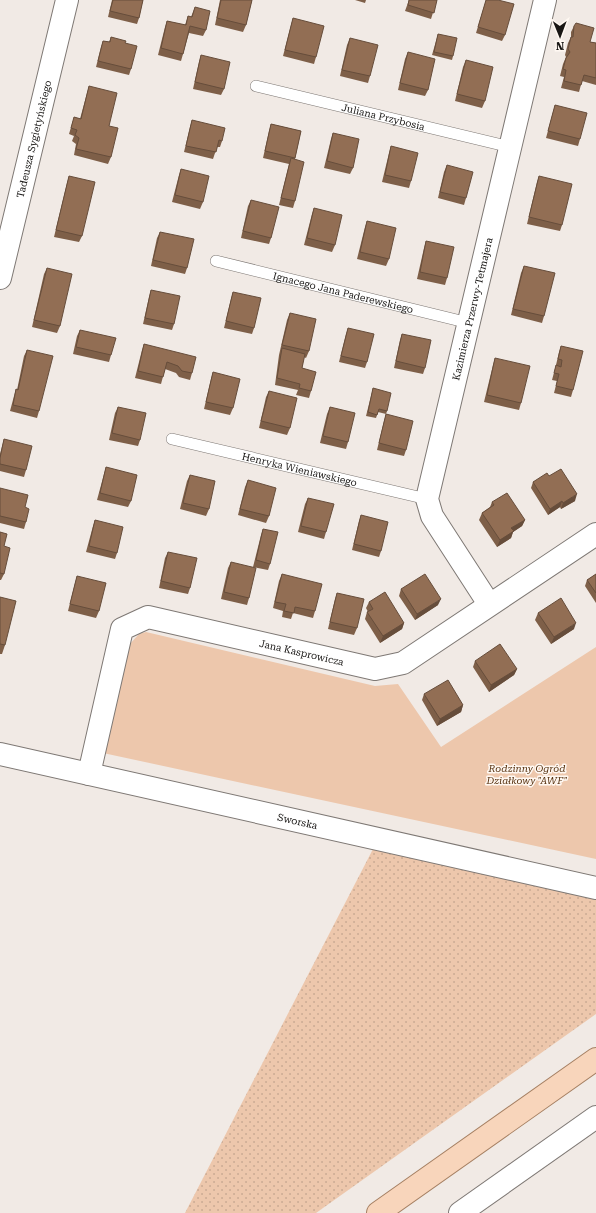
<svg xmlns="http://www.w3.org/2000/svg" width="596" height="1213" viewBox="0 0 596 1213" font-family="'Roboto Serif',serif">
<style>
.grass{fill:url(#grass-dots)}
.green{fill:#edc7ac}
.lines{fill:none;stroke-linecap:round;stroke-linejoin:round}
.service-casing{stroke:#7e7874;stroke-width:12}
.minor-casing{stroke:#7e7874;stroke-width:24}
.primary-casing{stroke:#a68063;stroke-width:24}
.service{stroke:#fff;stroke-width:11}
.minor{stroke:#fff;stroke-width:22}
.primary{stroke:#f8d5bb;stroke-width:22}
.wall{fill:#7e5f48}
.shaded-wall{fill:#664d3b}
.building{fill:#926e54;stroke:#664d3b}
.labels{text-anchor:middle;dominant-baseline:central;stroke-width:3;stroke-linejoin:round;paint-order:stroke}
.street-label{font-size:10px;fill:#181614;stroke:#fff8f2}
.park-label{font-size:10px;font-style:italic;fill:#573210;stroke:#fff8f2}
</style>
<defs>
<pattern id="grass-dots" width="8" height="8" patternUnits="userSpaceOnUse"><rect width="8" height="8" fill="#edc7ac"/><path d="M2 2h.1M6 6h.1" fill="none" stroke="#caaa93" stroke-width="1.8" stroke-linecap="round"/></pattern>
</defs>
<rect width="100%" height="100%" fill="#f1eae5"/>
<path class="grass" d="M373 849 596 899V1014L316 1213H185Z"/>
<path class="green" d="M146 632 375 686 398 684 441 747 596 647V859L103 753 128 646 139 634Z"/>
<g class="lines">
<defs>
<g id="service">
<path id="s1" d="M256 86 510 147"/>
<path id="s2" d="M216 261 469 323"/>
<path id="s3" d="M172 439 427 499"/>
</g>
<g id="minor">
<path id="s4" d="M0 278 67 0"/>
<path id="s5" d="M489 604 432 516 427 499 545 0"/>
<path id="s6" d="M0 754 596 888"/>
<path id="s7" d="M89 774 122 629 148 617 375 669 403 663 596 534"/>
<path d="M460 1213 596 1117"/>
</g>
<path id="primary" d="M378 1213 596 1059"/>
</defs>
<use href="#service" class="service-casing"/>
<use href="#minor" class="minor-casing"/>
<use href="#primary" class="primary-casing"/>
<use href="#service" class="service"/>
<use href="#minor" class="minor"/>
<use href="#primary" class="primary"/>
</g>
<path class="wall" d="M112 0H143L139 18 137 24 108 17Z
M220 0H252L246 25 243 32 215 25Z
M355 0H366L365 3Z
M409 0H437L431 19 405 11Z
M486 0 505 35 502 41 476 33Z
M195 7 206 30 203 36 189 33 181 61 158 55 165 27 167 21 185 25 188 16 191 17Z
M293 18 316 57 314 64 283 56 291 25Z
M574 26 590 42 596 43V85L582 81 579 92 561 88 564 77 560 76 563 64 566 57 565 55 568 43 571 37V32Z
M438 34 453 56 452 60 432 55Z
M111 37 125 43 131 69 129 75 96 67 101 47 103 41 109 42Z
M350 38 370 76 368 83 340 76 347 45Z
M408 52 428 90 425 96 398 90 405 59Z
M201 55 224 89 221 95 193 89 199 62Z
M466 60 485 101 482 108 455 101 463 67Z
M89 86 109 126 111 157 108 164 74 155 76 144 72 141 74 136 69 134 74 117 80 119 87 93Z
M555 105 580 139 578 146 546 138 553 112Z
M192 120 222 141 220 147H217L213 159 184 152 190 127Z
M271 124 301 131 295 159V201L293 208 279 205 289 164 263 158 269 131Z
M333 133 353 168 350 174 324 168 331 139Z
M391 146 411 181 409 188 382 182 389 153Z
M447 165 466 198 464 205 438 198 444 172Z
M181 169 203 202 200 209 172 202 179 175Z
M69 176 82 236 79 242 54 237 67 183Z
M539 176 562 225 560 231 527 224 537 182Z
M251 200 271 238 269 244 241 238 248 206Z
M314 208 335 245 332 252 304 245 312 214Z
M367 221 389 259 386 266 357 259 365 227Z
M160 232 187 268 185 274 151 266 157 238Z
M426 241 447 278 445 285 417 279 424 248Z
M524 266 544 316 542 323 511 315 521 273Z
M47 268 60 326 57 333 32 327 44 274Z
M151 290 174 324 172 330 143 324 149 297Z
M233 292 254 328 252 334 224 328 231 299Z
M290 313 309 351 306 358 304 357 302 368 311 391 309 398 296 395 298 390 275 385 279 355 287 320Z
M348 328 367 362 365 368 339 362 346 334Z
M80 330 111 355 109 362 73 354 77 336Z
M402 334 425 368 423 374 394 368 400 340Z
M144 344 192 373 190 380 179 377 176 373 165 369 161 384 135 378 142 350Z
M561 346 573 390 571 397 554 393 557 381 552 380 556 365 560 366 556 365 559 352Z
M27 350 39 411 37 418 10 411 14 396 16 389 17 390 24 356Z
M495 358 521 403 519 410 484 402 493 365Z
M213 372 233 408 230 415 204 409 211 379Z
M373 388 387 411 386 414 378 412 376 418 366 416Z
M269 391 290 428 287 435 259 428 266 397Z
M118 407 140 440 138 446 109 440 115 413Z
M330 407 348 442 346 449 320 443 327 414Z
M386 414 406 450 404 456 377 450 384 421Z
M4 439 26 470 24 477 0 471V454Z
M106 467 131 501 128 507 97 500 104 474Z
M190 475 209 509 206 516 180 509 187 481Z
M549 476 575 501 561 509 560 507 548 515 531 488 533 482Z
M248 480 269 516 266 523 238 515 245 487Z
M0 488 25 507 26 522 24 529 0 523Z
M308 498 326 532 324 539 298 532 305 504Z
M492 502 525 520 522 526 513 532 511 538 497 547 479 520 482 513 490 507Z
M361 515 381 551 379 557 352 550 359 521Z
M95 520 117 553 115 559 86 552 93 526Z
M263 529 270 564 268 570 253 567 261 535Z
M0 532 4 546V574L1 580H0Z
M168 552 190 588 188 594 159 588 165 558Z
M231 562 249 598 247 605 221 599 228 568Z
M282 574 315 611 313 618 293 613 291 619 282 617 283 611 273 608 279 581Z
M596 574V603L585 586 587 580Z
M77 576 99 611 96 618 68 611 75 583Z
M401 589 438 605 415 620 399 596Z
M337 593 357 628 354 635 328 629 335 599Z
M0 597 5 645 2 654H0Z
M369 602 404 623 402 629 380 643 365 619 367 612H368L366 608Z
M538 613 574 629 551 644 535 620Z
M475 661 517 669 514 675 489 692 473 667Z
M424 694 463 705 461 712 437 726 422 700Z"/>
<path class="shaded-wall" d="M577 494 575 501 561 509 563 503Z
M562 501 560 507 548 515 550 509Z
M525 520 522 526 513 532 511 538 497 547 500 540 511 528Z
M441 599 438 605 415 620 417 614Z
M404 623 402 629 380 643 383 636Z
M576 623 574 629 551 644 554 637Z
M517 669 514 675 489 692 491 685Z
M463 705 461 712 437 726 440 719Z"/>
<path class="building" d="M113 0H143L139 18 110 11Z
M221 0H252L246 25 217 18Z
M409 0H437L434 13 408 5Z
M486 0H498L514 4 505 35 478 27Z
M195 7 210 11 206 30 190 26 183 54 161 48 167 21 186 25 188 16 192 17Z
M293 18 324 26 316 57 285 50Z
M576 23 594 28 590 42 596 43V78L584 75 581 85 564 81 566 70 563 69 566 58 570 52 568 49 571 37H573L574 26Z
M438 34 457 38 453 56 434 52Z
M111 37 126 41 125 43 137 46 131 69 98 61 103 41 110 42Z
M350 38 378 45 370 76 342 70Z
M408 52 435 59 428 90 400 83Z
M201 55 230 62 224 89 195 82Z
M466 60 493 67 485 101 457 94Z
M89 86 117 93 109 126 118 128 111 157 76 149 79 138 75 135 77 130 71 128 74 117 81 119Z
M555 105 587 113 580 139 548 131Z
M192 120 225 128 222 141 219 140 216 152 186 146Z
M271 124 301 131 295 158 265 151Z
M333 133 359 139 353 168 327 161Z
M391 146 418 153 411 181 385 175Z
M291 158 304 162 295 201 281 198Z
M447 165 473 172 466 198 440 192Z
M181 169 209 176 203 202 175 195Z
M69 176 95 182 82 236 56 230Z
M539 176 572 184 562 225 529 217Z
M251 200 279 207 271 238 243 231Z
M314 208 342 215 335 245 307 238Z
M367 221 396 228 389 259 360 252Z
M160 232 194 239 187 268 153 260Z
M426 241 454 247 447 278 420 272Z
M524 266 555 273 544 316 513 309Z
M47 268 72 274 60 326 34 320Z
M151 290 180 296 174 324 145 318Z
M233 292 261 298 254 328 226 321Z
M290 313 316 319 309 351 282 345Z
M348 328 374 334 367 362 341 356Z
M80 330 116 338 111 355 76 347Z
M402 334 431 340 425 368 396 361Z
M144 344 196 357 192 373 182 371 178 366 167 362 163 377 138 371Z
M561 346 583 351 573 390 556 386 559 374 554 373 556 365 561 367 562 360 558 359Z
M282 348 305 354 302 368 316 372 311 391 299 388 300 384 277 378Z
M27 350 53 356 39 411 13 405 16 389 18 390Z
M495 358 530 366 521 403 487 395Z
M213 372 240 379 233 408 206 402Z
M373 388 391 393 387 411 379 409 377 415 368 412Z
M269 391 297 398 290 428 261 421Z
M118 407 146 413 140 440 112 433Z
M330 407 355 413 348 442 323 436Z
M386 414 413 421 406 450 379 443Z
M4 439 32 446 26 470 0 464V458Z
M106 467 137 475 131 501 100 493Z
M561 469 577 494 563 503 562 501 550 509 533 482 547 473 549 476Z
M190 475 215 481 209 509 183 503Z
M248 480 276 488 269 516 240 509Z
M0 488 28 495 25 507 29 509 26 522 0 516Z
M507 493 525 520 511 528 514 531 500 540 482 513 494 505 492 502Z
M308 498 334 504 326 532 301 526Z
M361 515 388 522 381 551 354 544Z
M95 520 123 527 117 553 89 546Z
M263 529 278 532 270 564 256 560Z
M0 532 7 534 4 546 10 548 4 574 0 573Z
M168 552 197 558 190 588 161 581Z
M231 562 256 568 249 598 224 592Z
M282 574 322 584 315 611 295 607 294 613 284 611 286 604 275 602Z
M425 574 441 599 417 614 401 589Z
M596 574V593L587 580Z
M77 576 106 583 99 611 70 604Z
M385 592 404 623 383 636 367 612 373 609 369 602Z
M337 593 364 599 357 628 330 622Z
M0 597 16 601 5 645 0 644Z
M561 598 576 623 554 637 538 613Z
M500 644 517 669 491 685 475 661Z
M448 680 463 705 440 719 424 694Z"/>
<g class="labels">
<g class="street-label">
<text stroke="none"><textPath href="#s1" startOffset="131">Juliana Przybosia</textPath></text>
<text stroke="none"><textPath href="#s4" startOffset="143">Tadeusza Sygietyńskiego</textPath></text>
<text stroke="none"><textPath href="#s2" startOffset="131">Ignacego Jana Paderewskiego</textPath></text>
<text stroke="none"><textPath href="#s5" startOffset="318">Kazimierza Przerwy-Tetmajera</textPath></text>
<text stroke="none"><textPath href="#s3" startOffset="131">Henryka Wieniawskiego</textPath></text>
<text stroke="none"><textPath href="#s7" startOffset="335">Jana Kasprowicza</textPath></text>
<text stroke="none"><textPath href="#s6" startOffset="305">Sworska</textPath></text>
</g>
<g class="park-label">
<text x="527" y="768">Rodzinny Ogród<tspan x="527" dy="12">Działkowy "AWF"</tspan></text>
</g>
</g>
<g transform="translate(560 36) rotate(179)" stroke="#fff8f2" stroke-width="3" paint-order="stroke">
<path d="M0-3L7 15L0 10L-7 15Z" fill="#181614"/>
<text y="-6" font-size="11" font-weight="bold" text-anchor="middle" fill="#181614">N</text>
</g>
</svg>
